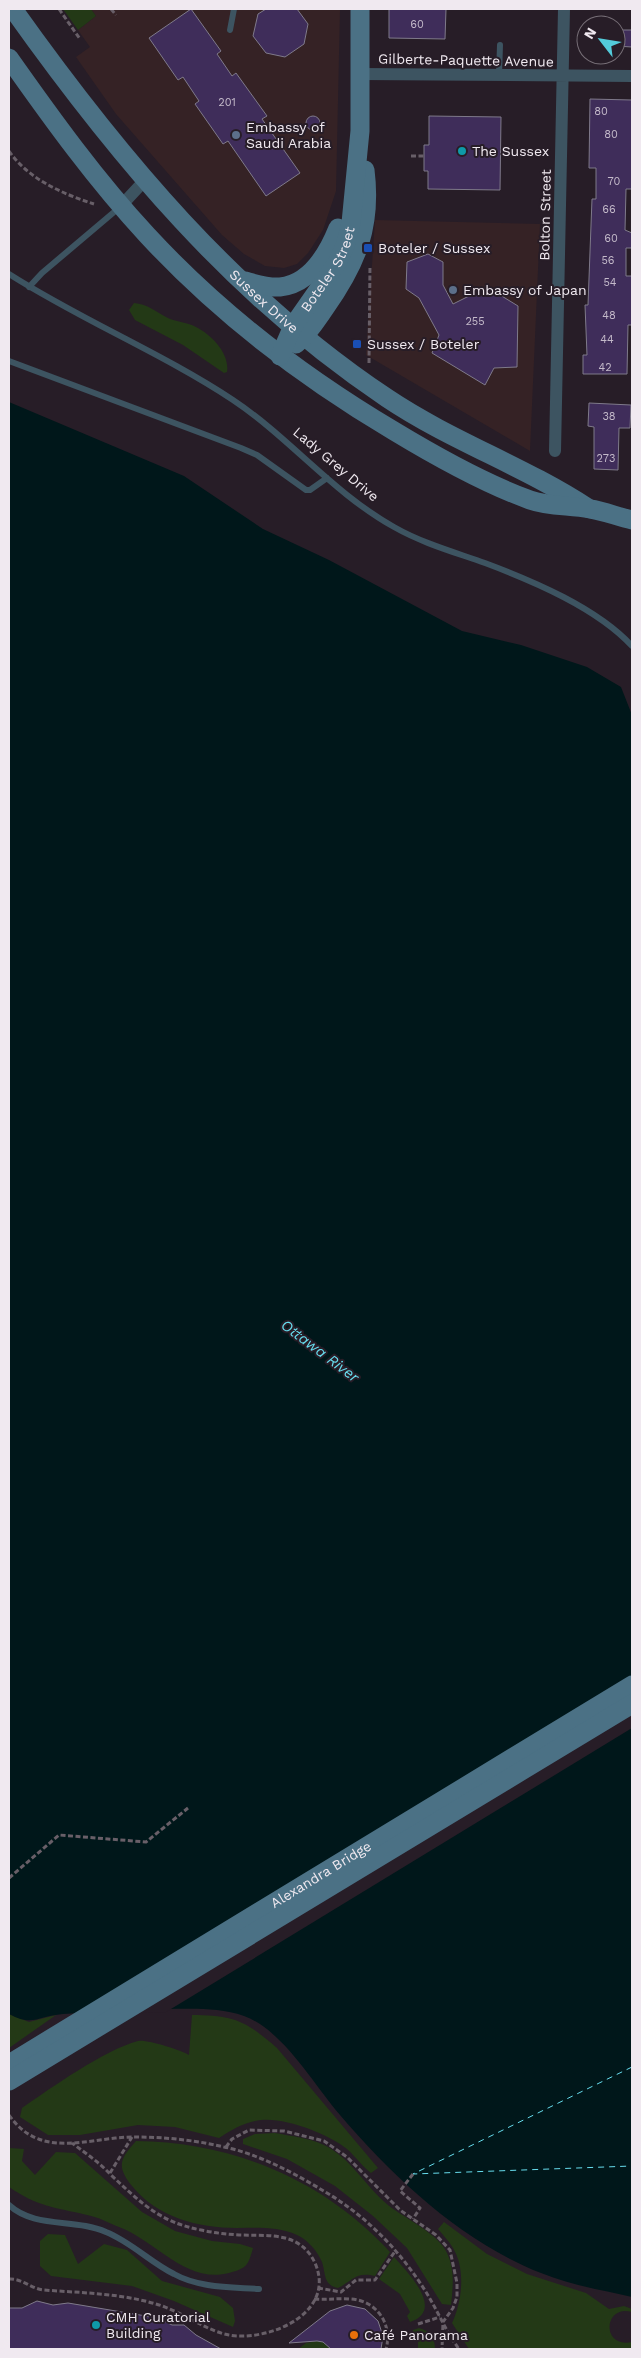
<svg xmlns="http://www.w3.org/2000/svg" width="641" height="2358" viewBox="0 0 641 2358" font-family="'Work Sans',sans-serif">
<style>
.commercial{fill:#352225}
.green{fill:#233916}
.water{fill:#00171a}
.pier{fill:#271d27}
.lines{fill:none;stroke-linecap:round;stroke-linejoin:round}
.ferry{stroke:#67ddee;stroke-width:1;stroke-dasharray:6 5;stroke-linecap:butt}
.building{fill:#3f2d5a;stroke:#7f7a8a}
.path{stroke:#685f68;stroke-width:3;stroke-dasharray:5 2.5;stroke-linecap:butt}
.lane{stroke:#3d5461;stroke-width:6}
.street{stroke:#3d5461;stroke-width:12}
.secondary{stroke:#4b7185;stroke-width:19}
.service-dot{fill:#5c6f8a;stroke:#271d27;stroke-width:2}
.culture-dot{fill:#0f9aa8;stroke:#271d27;stroke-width:2}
.transit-dot{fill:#1a4fb4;stroke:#271d27;stroke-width:2}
.food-dot{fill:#e8710a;stroke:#271d27;stroke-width:2}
.labels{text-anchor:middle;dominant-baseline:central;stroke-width:4;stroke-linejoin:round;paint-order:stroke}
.number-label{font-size:11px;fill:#c4baca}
.street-label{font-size:14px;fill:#f0e9f0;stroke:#271d27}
.poi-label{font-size:14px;fill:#f0e9f0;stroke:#271d27;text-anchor:start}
.water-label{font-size:15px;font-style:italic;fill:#67ddee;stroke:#271d27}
</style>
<rect width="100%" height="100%" fill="#271d27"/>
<path class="commercial" d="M91 9H340L336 191 323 230 308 253 297 264 284 268 265 266 244 254 222 235 116 114 76 57 90 47 78 30 96 16Z
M375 220 540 224 530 451 366 355Z"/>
<path class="green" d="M63 9H91L96 16 78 30Z
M134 303C147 304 155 311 166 317 175 322 187 322 196 327 212 335 230 354 227 372L224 373 183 345 135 320 129 310Z
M9 2014 29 2022 56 2015 9 2048Z
M192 2015C234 2015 246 2021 277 2048L378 2168 371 2173C362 2166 356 2157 347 2149 329 2134 285 2117 261 2120 245 2122 233 2129 219 2138L175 2127 138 2125 80 2135H48L20 2117 22 2108C51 2088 104 2050 138 2041 146 2039 181 2050 189 2055Z
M275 2133C291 2136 309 2138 324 2145 351 2158 365 2186 388 2205 404 2218 439 2234 447 2253 455 2270 453 2287 451 2305L442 2304 407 2248 373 2216 335 2186 287 2159 243 2144V2139L255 2134Z
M136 2141C233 2142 324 2180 390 2252L375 2276C356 2271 352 2281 338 2288 323 2285 326 2274 322 2262 318 2252 307 2239 297 2235 277 2226 257 2228 237 2228 198 2228 157 2217 132 2186 116 2166 120 2159 136 2141Z
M9 2148 24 2149 22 2161 35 2175 56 2152 75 2153 142 2212 175 2231 212 2241 240 2244 253 2248C248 2266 247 2268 229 2273 186 2284 156 2241 119 2227 109 2223 98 2217 87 2215 54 2207 38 2207 9 2187Z
M444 2222 487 2254 527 2274 586 2293 609 2309 624 2306 632 2309V2312C603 2304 601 2349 632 2342V2349H469L452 2323C462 2302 466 2269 453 2248 449 2241 443 2235 438 2229Z
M48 2234 65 2235 78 2264 104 2244 127 2250 162 2281 220 2297 233 2308 235 2321 233 2327 174 2301 132 2286 51 2276 40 2266V2241Z
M394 2257C407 2272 446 2310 410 2322L407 2316 410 2312 400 2294 379 2279Z
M419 2328C430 2331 435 2338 435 2349H418V2336H414L412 2333 413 2330Z
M317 2341 323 2342 331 2349H298L306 2343Z"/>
<path class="water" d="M9 402 184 476 263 529 329 560 462 631 521 645 587 667 621 687 632 715V2297C602 2290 570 2285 541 2273 462 2242 395 2179 340 2115 314 2085 283 2030 244 2016 218 2007 192 2009 165 2009 131 2010 97 2012 63 2014 38 2016 33 2027 9 2014Z"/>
<path class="pier" d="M632 1676V1728L166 2012 73 2016Z"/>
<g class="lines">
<path class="ferry" d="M632 2067 413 2174 632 2166"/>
</g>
<path class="building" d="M191 9 221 51 217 54 232 76 236 73 267 116 262 119 300 173 266 196 228 141 223 144 195 104 199 101 183 77 178 80 149 38Z
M266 9H297L308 24 304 44 285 57 266 53 253 36 258 14Z
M389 9H446L445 39 389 38Z
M616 30H632V47L616 46Z
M590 99 632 100V189H626L625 230 632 233V248H626V276H632V325H628L627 374H583V355H587L585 305H588L592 199H596V168H589Z
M306 123a7 7 0 1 1 14 0a7 7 0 1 1-14 0Z
M429 116 501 117 500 190 428 189V171H424V145H429Z
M428 254 443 262V285L453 304 487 287 518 306 517 367 494 368 485 385 432 353 439 335 419 298 406 289 407 262Z
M589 403 631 405 630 428H619L618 470 594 469V427L588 426Z
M37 2301 53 2305 68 2303 158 2318 172 2325H184L196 2335 221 2349H9V2308H22Z
M347 2305 365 2309 378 2321 383 2336 381 2349H331L323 2342 317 2341 289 2343 330 2311Z"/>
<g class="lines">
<path class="path" d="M59 9 80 39
M111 9 116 15
M9 151C28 179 63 194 94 204
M411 156H424
M369 363 370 266
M9 1878 59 1835 146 1842 188 1808
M9 2115C41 2161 88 2137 134 2137 164 2137 195 2140 224 2147 259 2154 296 2174 327 2193 369 2218 404 2255 429 2297 439 2314 447 2333 459 2349
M226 2147 232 2139 249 2130 284 2131 324 2141 347 2157 400 2210 436 2235 450 2250 457 2283V2297L453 2308 443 2322 442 2349
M110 2173 132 2137
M413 2174 400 2191 420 2208 413 2219
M9 2279C22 2278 31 2289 44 2290 82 2293 119 2293 156 2304 181 2311 206 2331 229 2335 269 2342 337 2313 315 2263 300 2231 268 2236 239 2235 226 2234 214 2233 201 2230 159 2222 140 2202 110 2174 99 2162 85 2153 72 2143
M318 2288 341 2292 356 2280H375L396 2250
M314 2299C327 2300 338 2298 350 2299 377 2300 393 2325 386 2349
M418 2324 440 2317"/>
<path class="lane" d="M230 30 234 9
M499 75 500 45
M9 274C81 320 162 353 233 400 290 438 333 493 394 527 422 543 454 552 485 563 533 581 597 608 632 646
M29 287 42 273 120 207
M9 361 241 448 257 455 306 490H310L327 478
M9 2205C35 2229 75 2218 106 2232 131 2242 150 2262 174 2274 199 2288 231 2287 259 2289"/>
<path class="street" d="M360 74 632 76
M121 206 145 180
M555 451 564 9"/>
<g class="secondary">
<path id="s1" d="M13 9C119 158 234 296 387 398 451 441 524 466 588 508"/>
<path d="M9 58C52 119 96 180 147 235 219 313 303 377 394 431 437 457 483 483 530 500 550 507 570 505 590 509 604 511 618 517 632 520"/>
<path d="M245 281C256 284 268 288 280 287 310 284 328 253 338 228"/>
<path d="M296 344C308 334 316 321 325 308 357 263 372 226 365 170"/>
<path id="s2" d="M280 356 293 326 337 263 345 246 351 223 360 131V9"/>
<path id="s3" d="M9 2064 632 1685"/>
<path d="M9 2081 632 1704"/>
</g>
</g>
<g class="service-dot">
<circle cx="236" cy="135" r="5"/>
<circle cx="453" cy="290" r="5"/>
</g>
<g class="culture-dot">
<circle cx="462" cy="151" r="5"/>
<circle cx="96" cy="2325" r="5"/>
</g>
<g class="transit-dot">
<rect x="363" y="243" width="10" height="10" rx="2.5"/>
<rect x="352" y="339" width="10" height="10" rx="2.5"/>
</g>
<circle class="food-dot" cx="354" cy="2335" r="5"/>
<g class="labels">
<g class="number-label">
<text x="417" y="24">60</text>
<text x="227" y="102">201</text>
<text x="601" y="111">80</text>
<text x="611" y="134">80</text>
<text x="614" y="181">70</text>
<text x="609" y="209">66</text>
<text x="611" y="238">60</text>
<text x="608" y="260">56</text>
<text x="610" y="282">54</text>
<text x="609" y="315">48</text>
<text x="475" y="321">255</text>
<text x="607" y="339">44</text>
<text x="605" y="367">42</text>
<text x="609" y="416">38</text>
<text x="606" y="458">273</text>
</g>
<g class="street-label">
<text transform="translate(466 60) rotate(1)">Gilberte-Paquette Avenue</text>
<text transform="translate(545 215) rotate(-89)">Bolton Street</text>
<text stroke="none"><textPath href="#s2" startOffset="100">Boteler Street</textPath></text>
<text stroke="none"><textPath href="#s1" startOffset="386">Sussex Drive</textPath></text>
<text transform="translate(336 464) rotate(40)">Lady Grey Drive</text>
<text stroke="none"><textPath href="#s3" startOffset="365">Alexandra Bridge</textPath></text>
</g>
<g class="poi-label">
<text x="246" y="127">Embassy of<tspan x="246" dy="16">Saudi Arabia</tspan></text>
<text x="472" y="151">The Sussex</text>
<text x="378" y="248">Boteler / Sussex</text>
<text x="463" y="290">Embassy of Japan</text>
<text x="367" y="344">Sussex / Boteler</text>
<text x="106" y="2317">CMH Curatorial<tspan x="106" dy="16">Building</tspan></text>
<text x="364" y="2335">Café Panorama</text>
</g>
<g class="water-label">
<text transform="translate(320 1351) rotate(37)">Ottawa River</text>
</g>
</g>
<rect width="641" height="2358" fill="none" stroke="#f0e9f0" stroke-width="20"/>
<g transform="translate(601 40) rotate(301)"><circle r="24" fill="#271d27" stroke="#776f77"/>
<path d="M0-4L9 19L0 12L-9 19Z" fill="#53cbda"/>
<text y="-8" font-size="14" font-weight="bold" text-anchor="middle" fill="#f0e9f0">N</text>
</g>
</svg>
